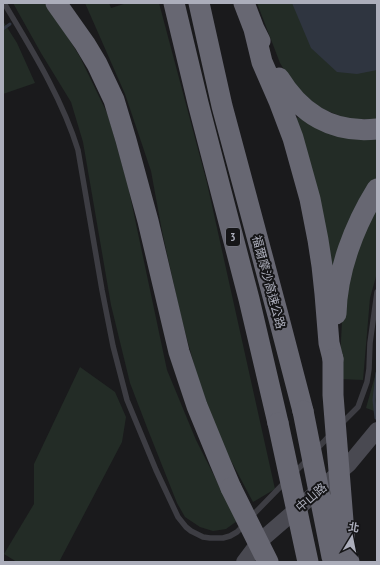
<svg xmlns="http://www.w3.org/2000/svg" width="380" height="565" viewBox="0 0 380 565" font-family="'PT Sans Narrow','Noto Sans TC',sans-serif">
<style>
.green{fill:#232c26}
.water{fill:#2f3540}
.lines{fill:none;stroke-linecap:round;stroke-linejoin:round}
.stream{stroke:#2f3540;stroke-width:3}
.lane{stroke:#3d3d43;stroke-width:5.5}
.secondary{stroke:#494951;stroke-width:16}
.highway{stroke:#676772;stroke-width:21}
.highway-bridge{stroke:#676772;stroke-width:21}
.labels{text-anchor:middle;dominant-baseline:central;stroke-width:4;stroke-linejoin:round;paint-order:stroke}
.shield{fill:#151517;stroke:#7f808a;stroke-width:1}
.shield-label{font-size:11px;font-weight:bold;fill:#acaebb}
.street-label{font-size:12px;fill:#acaebb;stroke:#151517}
</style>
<rect width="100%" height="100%" fill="#1a1a1c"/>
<path class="green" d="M13 3H47L80 57 108 115 128 186 167 370 196 440 237 521 226 529 213 531 200 527 185 517 177 503 148 430 130 383 111 305 83 142 71 102 41 53Z
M85 3H109L111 8 127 3H159L207 183 275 489 253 502 220 440 198 379 181 317 162 231 151 171 125 94Z
M257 3H377V119H348L320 108 304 94 291 81 280 63Z
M3 21 17 43 35 83 3 94Z
M304 116 377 134V179L334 281 293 119Z
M377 199V273L370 298 363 380 339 379 343 302 353 256Z
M377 364V412L366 408 377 369Z
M80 367 115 392 126 417 122 442 59 562H17L4 554 34 504V464Z"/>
<path class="water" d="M292 3H377V70L357 74 337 72 311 48Z"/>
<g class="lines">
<path class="stream" d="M3 29 10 24
M376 418 374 400 377 373"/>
<path class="lane" d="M4 3C32 50 62 98 78 150L102 290 113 346 127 400 156 470 178 517 186 527 191 531 203 537 210 538H223L230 536 237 532 244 525
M341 424 358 407 367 382 369 369 370 343 377 292
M316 450 331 434
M294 473 308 459
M251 517 285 482"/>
<path class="secondary" d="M244 562 259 542 349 464 377 430"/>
<path class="highway" d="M56 3 85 44 97 64 114 100 126 140 148 221 179 352 197 406 220 462 231 488
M174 3 198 103 249 299 278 423
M199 3 222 106 278 315 303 411
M244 3 254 29 260 41
M254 29 262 62 279 101 293 138 310 199 318 240 322 266 325 294 329 343 333 359
M279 78C301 114 333 134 377 129
M336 314C337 271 354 226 377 189
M345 546 349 562"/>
<path class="highway-bridge" d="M333 359V395L345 546
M303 411 332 557
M278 423 308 562
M231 488 268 562"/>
</g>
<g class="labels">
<rect class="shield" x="226" y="228" width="14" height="18" rx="3"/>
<g class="shield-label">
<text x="233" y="237">3</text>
</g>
<g class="street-label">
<text transform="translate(269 282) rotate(75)">福爾摩沙高速公路</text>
<text transform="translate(311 497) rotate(-41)">中山路</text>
</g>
</g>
<rect width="380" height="565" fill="none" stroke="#acaebb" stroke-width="8"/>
<g transform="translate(352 537) rotate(10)" stroke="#151517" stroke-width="3" paint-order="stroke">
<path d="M0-3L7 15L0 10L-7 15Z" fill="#acaebb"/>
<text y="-6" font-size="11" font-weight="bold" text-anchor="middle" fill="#acaebb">北</text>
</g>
</svg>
